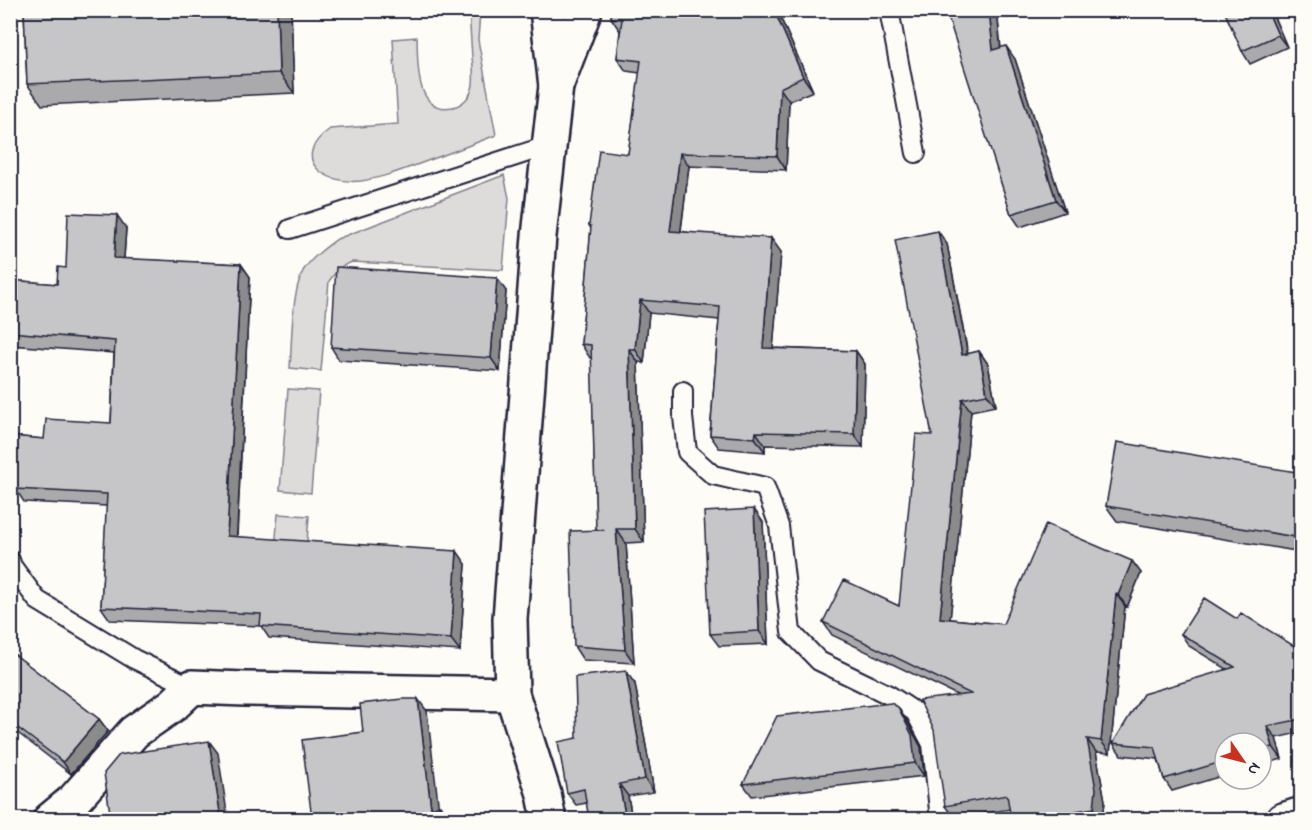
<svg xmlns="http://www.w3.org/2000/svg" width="1312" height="830" viewBox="0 0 1312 830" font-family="'Indie Flower',sans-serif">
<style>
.green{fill:#dddcdb;stroke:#807f8b;stroke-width:1.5}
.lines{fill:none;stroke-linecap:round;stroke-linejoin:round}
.service-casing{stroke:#22223b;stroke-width:22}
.minor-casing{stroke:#22223b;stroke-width:38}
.tertiary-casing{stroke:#22223b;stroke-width:38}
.service{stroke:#fdfcf7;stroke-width:18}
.minor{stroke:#fdfcf7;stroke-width:33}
.tertiary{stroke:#fdfcf7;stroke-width:33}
.wall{fill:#aaaaac;stroke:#22223b;stroke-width:1.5}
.shaded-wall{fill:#8b8b8c;stroke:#22223b;stroke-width:1.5}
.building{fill:#c6c6c8;stroke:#22223b;stroke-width:1.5}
</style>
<rect width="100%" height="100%" fill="#fdfcf7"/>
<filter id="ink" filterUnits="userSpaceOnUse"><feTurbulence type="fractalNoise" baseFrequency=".0167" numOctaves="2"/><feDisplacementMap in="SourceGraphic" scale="12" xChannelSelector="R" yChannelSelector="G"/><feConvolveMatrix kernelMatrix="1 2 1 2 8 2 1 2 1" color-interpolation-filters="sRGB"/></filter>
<g filter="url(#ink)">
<path class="green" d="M469 11H480L478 40 496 135C473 144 450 153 427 161 405 169 383 178 361 181 323 185 289 158 330 129L398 124 393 39 417 37C418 61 414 115 453 107 462 105 470 97 472 89 475 79 473 67 472 57 471 41 470 26 469 11Z
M504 175 509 198 503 270 352 262 340 267 329 281 321 371 290 368C292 341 291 295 303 271 311 258 325 248 337 239Z
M288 389 319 391 311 493 280 490Z
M278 514 309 516 307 542 275 549Z"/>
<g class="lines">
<defs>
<path id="service" d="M889 10 916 153
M290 229 550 145
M683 391V417L687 452 713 475 765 487 779 526 791 632 819 661 889 695 915 712 932 744 940 820
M10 560 12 566 37 600 134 659 192 687"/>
<path id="minor" d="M547 10 556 86
M50 820 73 801 134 732 173 705 192 687 245 689 512 694"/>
<path id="tertiary" d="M549 820 544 794 512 694 510 619 539 236 556 86 585 10
M1283 820 1302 814"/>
</defs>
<use href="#service" class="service-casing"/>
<use href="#minor" class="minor-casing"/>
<use href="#tertiary" class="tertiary-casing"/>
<use href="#service" class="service"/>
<use href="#minor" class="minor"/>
<use href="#tertiary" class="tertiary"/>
</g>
<path class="wall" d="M24 10H291L294 93 42 105 27 84Z
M612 10H777L813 91 789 101 786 170 689 166 681 231 781 252 773 348 856 351 865 364 863 447 765 445V452L719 448 710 435 719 320 649 313 644 363 638 362 644 542 626 543 634 663 583 660 574 646 596 530 592 358H590L581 344 591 229 589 225 628 154 640 73 626 71 617 58 620 31 611 18Z
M948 10H997L1001 48 1015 59 1065 212 1020 227 1011 214Z
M1224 10H1271L1287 47 1250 64 1242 51Z
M126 228 124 259 241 264 250 277 237 537 466 564 460 651 269 638 261 626 110 620 101 607 107 506 24 502 19 494H10V436L44 439 111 423 114 353 10 345V280L57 284 66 268Z
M947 244 968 354 979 351 988 364 996 406 971 411 950 619 1003 624 1132 561 1141 573 1127 607 1125 606 1110 753 1096 752 1105 801 1103 819H1011L1010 809 954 818 945 806 957 695 832 635 823 622 899 606 932 435Z
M506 291 500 371 339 360 331 347Z
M1302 473V552L1117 521 1106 506Z
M763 522 768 644 719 646 710 634Z
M1237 619 1302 651V732L1276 738 1282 759 1261 765V743H1225V775L1172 791 1164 779 1158 759 1121 755 1113 743 1227 669 1189 646 1181 634Z
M10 651 99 719 108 731 71 774 10 727Z
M635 684 654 792 628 796 632 819H589L587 803 576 805 567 793Z
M906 720 921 747 924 776 752 796 743 784Z"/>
<path class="shaded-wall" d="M277 10H291L294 93 279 73Z
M774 10H777L813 91 803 77Z
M989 10H997L1002 63 993 50Z
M1267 10H1271L1287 47 1278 35Z
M1006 46 1015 59 1065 212 1056 200Z
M780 88 789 101 786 170 777 156Z
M680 153 689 166 679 244 670 231Z
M117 215 126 228 123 271 114 258Z
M938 231 947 244 970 367 962 355Z
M771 238 781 252 772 361 763 348Z
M241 264 250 277 236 549 227 536Z
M497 278 506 291 500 371 491 358Z
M640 300 649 313 644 363 635 349Z
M629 349 638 362 644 542 635 529Z
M856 351 865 364 863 447 854 434Z
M979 351 988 364 996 406 987 394Z
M962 399 971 411 949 630 940 618Z
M756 432 765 445V452L755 438Z
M754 509 763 522 768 644 759 631Z
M616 529 626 543 634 663 625 650Z
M457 551 466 564 460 651 451 639Z
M1132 561 1141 573 1127 607 1118 595Z
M1116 594 1125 606 1110 753 1101 741Z
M626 671 635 684 654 792 645 779Z
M418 699 427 711 440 819 431 808Z
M898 707 906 720 921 747 924 776 915 763Z
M99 719 108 731 71 774 63 762Z
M1267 726 1276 738 1282 759 1273 747Z
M1087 739 1096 752 1105 801 1103 819 1094 808Z
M209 741 218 753 228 819H221Z
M619 784 628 796 632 819H626Z
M440 805 448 818 449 819H443Z"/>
<path class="building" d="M24 10H277L279 73 27 84Z
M612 10H774L803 77 780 88 777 156 680 153 670 231 771 238 763 348 856 351 854 434 756 432 755 438 710 435 720 307 640 300 635 349H629L635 529H616L625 650 574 646 570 531 605 530H596L591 345 581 344 591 226 589 225 599 150 628 154 641 61 617 58 622 19 611 18Z
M948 10H989L993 50 1006 46 1056 200 1011 214 949 20Z
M1224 10H1267L1278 35 1242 51Z
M68 213 117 215 114 258 241 264 227 536 457 551 451 639 260 626 261 614 101 607 107 494 15 489 16 482H10V436L44 439 46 419 111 423 115 341 10 332V280L57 284 58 267 66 268Z
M938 231 962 355 979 351 987 394 962 399 940 618 1003 624 1046 524 1132 561 1118 595 1116 594 1101 741 1087 739 1096 789 1094 808 1028 819H1011L1007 795 945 806 938 760 934 730 919 700 971 694 823 622 844 580 899 606 916 434 932 435 895 240Z
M336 267 497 278 491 358 331 347Z
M1117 442 1302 473V538L1106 506Z
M754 509 759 631 710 634 704 512Z
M1204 598 1237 619 1241 613 1302 651V719L1267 726 1273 747 1261 750V743H1225V761L1164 779 1155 747 1113 743 1143 694 1235 667 1181 634Z
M10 651 99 719 63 762 10 722Z
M626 671 645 779 619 784 626 819H589L584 789 567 793 558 742 577 738 575 677Z
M403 699H418L431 808 440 805 443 819H312L302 740 363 732 360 704Z
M891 703 898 707 912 735 915 763 743 784 777 716Z
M209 741 221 819H111L104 773 119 755Z"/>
</g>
<rect width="1312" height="830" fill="none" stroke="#fdfcf7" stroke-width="36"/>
<rect x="18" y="18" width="1276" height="794" fill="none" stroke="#22223b" stroke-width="2" filter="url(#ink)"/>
<g transform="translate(1243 761) rotate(125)"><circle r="28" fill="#fdfcf7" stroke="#a5a5ac" stroke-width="1.5"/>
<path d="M0-4.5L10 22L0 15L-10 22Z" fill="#c8321e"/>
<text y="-9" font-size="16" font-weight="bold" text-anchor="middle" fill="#22223b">N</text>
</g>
</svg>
